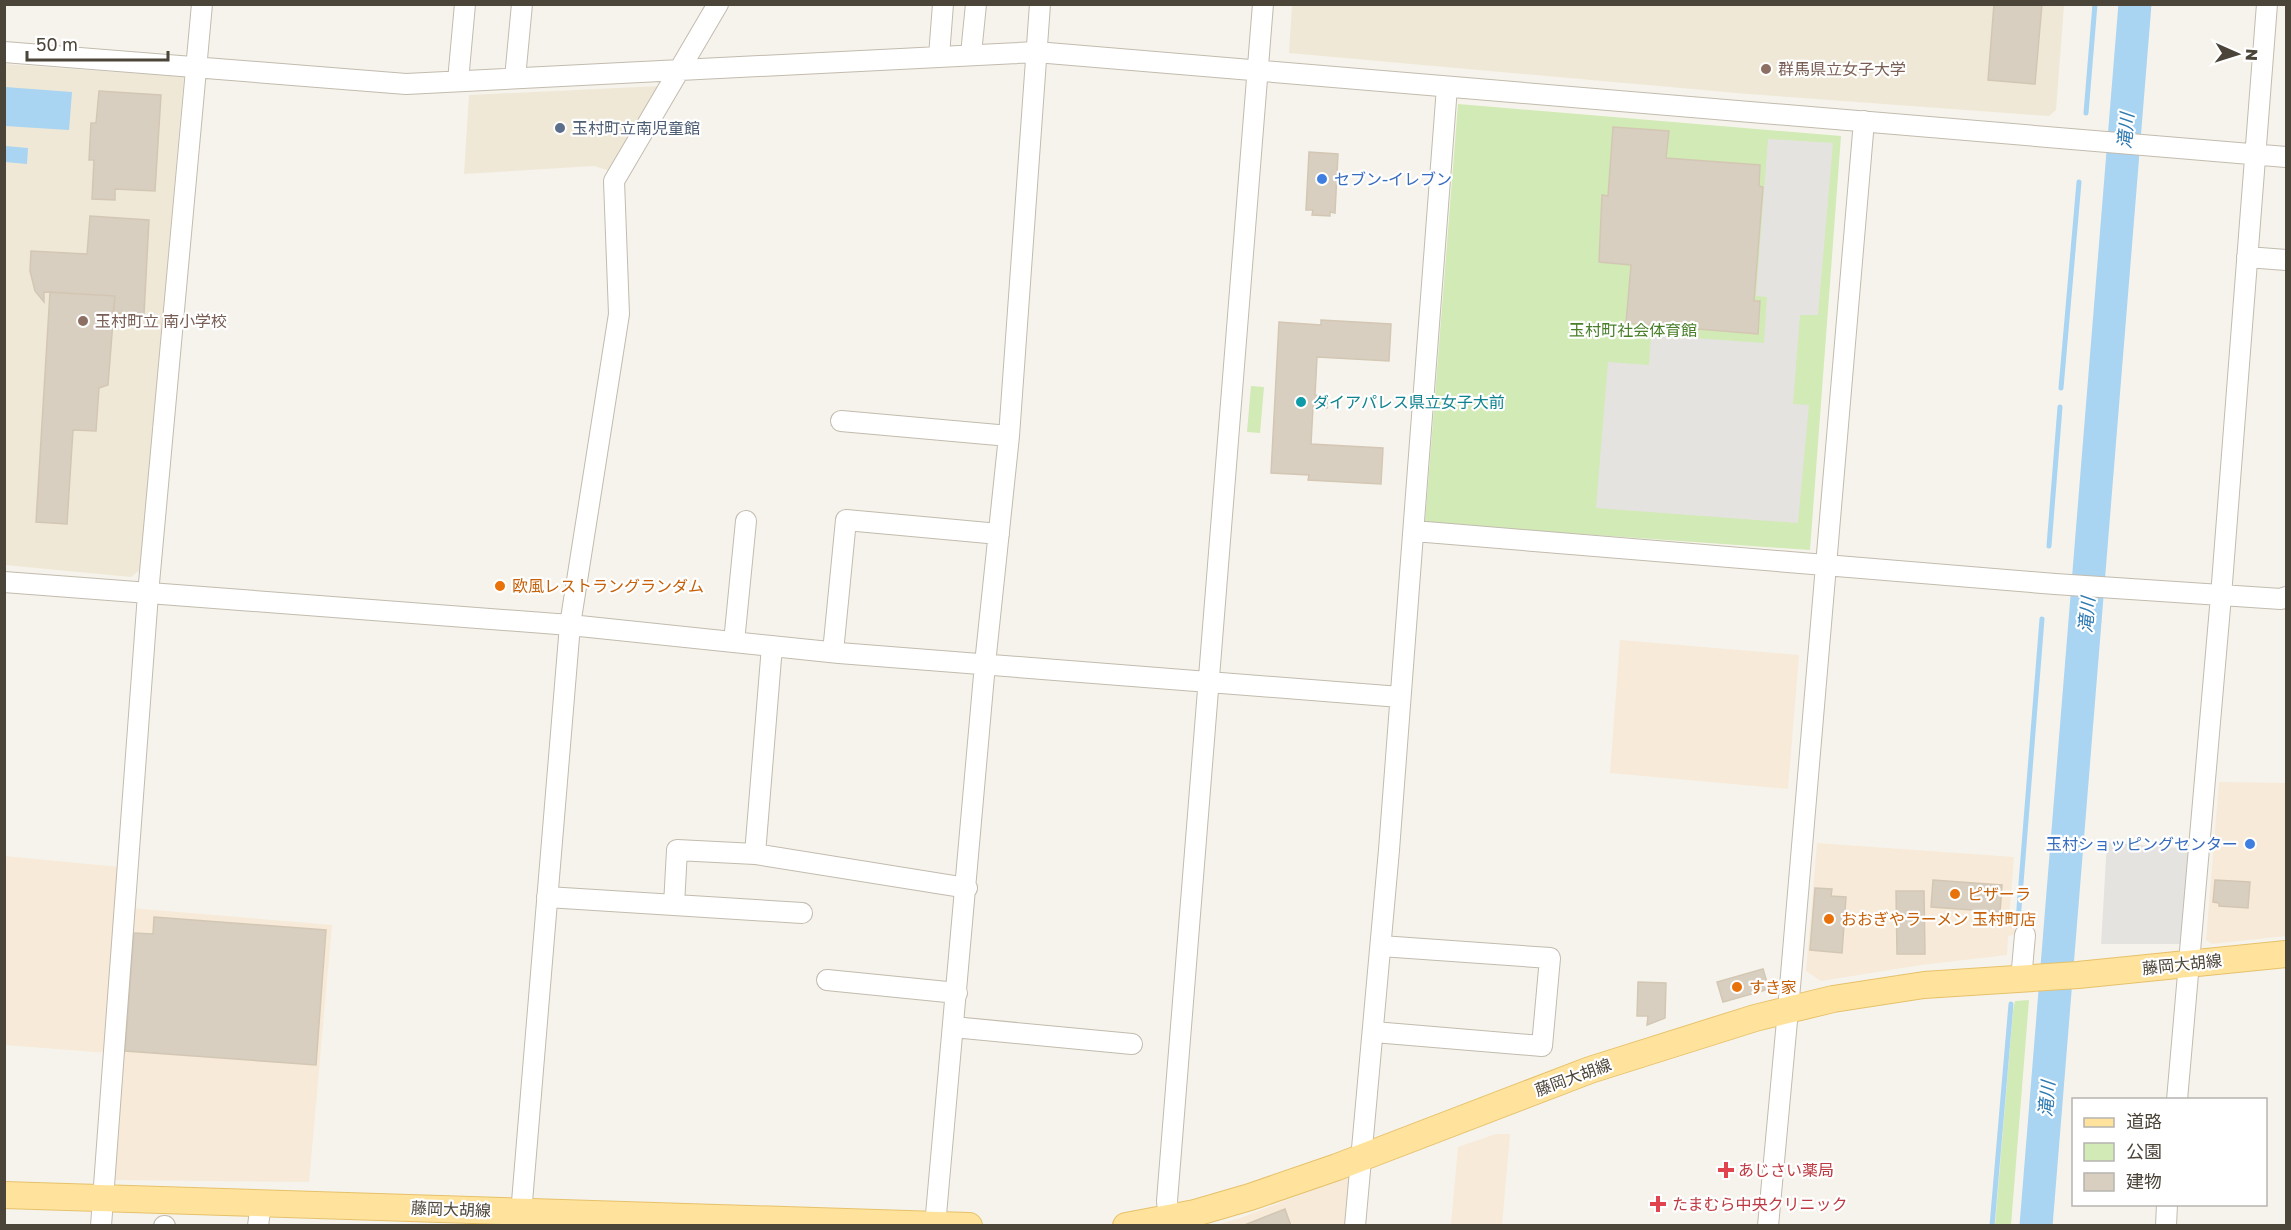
<svg xmlns="http://www.w3.org/2000/svg" width="2291" height="1230" viewBox="0 0 2291 1230" font-family="'Golos Text','Noto Sans JP',sans-serif">
<style>
.commercial{fill:#f7ead8}
.education{fill:#efe8d6}
.green{fill:#d2eab5}
.parking{fill:#e5e3e0}
.water{fill:#a9d4f2}
.lines{fill:none;stroke-linecap:round;stroke-linejoin:round}
.stream{stroke:#a9d4f2;stroke-width:5}
.river{stroke:#a9d4f2;stroke-width:33}
.building{fill:#d8cfc1;stroke:#d3c7b4;stroke-width:1.5}
.minor-casing{stroke:#c2bbae;stroke-width:22}
.major-casing{stroke:#e6c16a;stroke-width:28}
.minor{stroke:#fff;stroke-width:20}
.major{stroke:#ffe39c;stroke-width:26}
.education-dot{fill:#8d6e63;stroke:#fff;stroke-width:2}
.service-dot{fill:#5c6f8a;stroke:#fff;stroke-width:2}
.shop-dot{fill:#3f7fe0;stroke:#fff;stroke-width:2}
.culture-dot{fill:#0f9aa8;stroke:#fff;stroke-width:2}
.food-dot{fill:#e8710a;stroke:#fff;stroke-width:2}
.health-dot{fill:#e0444e;stroke:#fff;stroke-width:2}
.labels{text-anchor:middle;dominant-baseline:central;stroke-width:4.5;stroke-linejoin:round;paint-order:stroke}
.education-label{font-size:16px;fill:#785e54;stroke:#fff;text-anchor:start}
.service-label{font-size:16px;fill:#4e5e75;stroke:#fff;text-anchor:start}
.shop-label{font-size:16px;fill:#366cbe;stroke:#fff;text-anchor:start}
.park-label{font-size:16px;fill:#4a7f2a;stroke:#fff}
.culture-label{font-size:16px;fill:#0d838f;stroke:#fff;text-anchor:start}
.food-label{font-size:16px;fill:#c56008;stroke:#fff;text-anchor:start}
.street-label{font-size:16px;fill:#4b4439;stroke:#fff}
.health-label{font-size:16px;fill:#be3a42;stroke:#fff;text-anchor:start}
.water-label{font-size:18px;font-style:italic;fill:#2e7ab2;stroke:#fff}
</style>
<rect width="100%" height="100%" fill="#f6f3ec"/>
<path class="commercial" d="M1620 640 1799 655 1788 789 1610 773Z
M2219 782 2286 783V936L2212 944 2206 940Z
M1817 843 2014 857 2009 918 2015 923 2014 935 2008 936 2007 955 1921 965 1821 981 1806 971Z
M4 856 120 867 118 907 332 925 309 1182 112 1180 121 1054 5 1045Z
M1496 1134H1510L1502 1225H1451L1458 1147Z
M1353 1175 1348 1225 1213 1226 1240 1218Z"/>
<path class="education" d="M1292 5H2064L2056 110 2049 116 1748 94 1289 53Z
M4 64 184 77 140 570 131 577 5 565Z
M659 86 610 171 594 166 464 174 469 95Z"/>
<path class="green" d="M1458 104 1841 136 1810 550 1425 523Z
M1251 386 1264 387 1260 433 1247 432Z
M2029 1000 2011 1225H1995L2013 1011 2015 1001Z"/>
<path class="parking" d="M1768 139 1833 143 1818 315H1800L1793 404 1809 405 1798 523 1596 508 1608 362 1649 365 1651 335 1764 343 1767 297 1756 296Z
M2107 842 2189 849 2180 944H2101Z"/>
<path class="water" d="M5 87 72 92 69 130 5 126Z
M5 146 28 148 27 164 5 162Z"/>
<g class="lines">
<path class="stream" d="M2086 113 2095 4
M2061 388 2079 182
M2049 546 2060 407
M2018 921 2042 619
M1992 1226 2011 1004"/>
<path class="river" d="M2036 1226 2135 4"/>
</g>
<path class="building" d="M1994 4H2042L2035 84 1988 80Z
M99 91 161 95 155 191 115 189V200L92 199 94 160H89L91 123H96Z
M1613 127 1669 131 1666 158 1760 165 1759 186 1763 187 1754 301H1760L1758 334 1626 323 1631 265 1599 262 1602 195 1608 196Z
M1309 152 1338 154 1335 213 1330 212V216L1312 215 1313 210H1306Z
M90 216 149 220 144 314 113 313 115 296 44 292V302L35 291 30 271 31 251 87 254Z
M50 292 115 296 108 385 99 388 96 431 73 430 67 524 36 522Z
M1321 320 1391 324 1389 361 1317 357 1315 395 1328 396 1327 408 1313 407 1311 444 1383 448 1381 484 1308 480 1309 475 1271 473 1279 322 1321 325Z
M1933 880 2002 885 2000 912 1931 907Z
M2215 880 2250 882 2248 908 2219 906V903L2213 902Z
M1815 888 1832 889 1831 896 1846 897 1842 953 1810 950Z
M1896 891H1924L1925 954H1897Z
M154 917 326 930 316 1065 125 1051 134 933 153 934Z
M1763 969 1769 989 1723 1002 1717 982Z
M1638 982 1666 983 1665 1018 1647 1025 1648 1016H1637Z
M1285 1209 1291 1226H1242Z"/>
<g class="lines">
<defs>
<path id="minor" d="M4 52 406 84 1036 52 2286 157
M971 54 976 4
M939 56 943 4
M515 78 522 4
M458 81 465 4
M2247 257 2286 260
M841 421 1009 436
M1414 531 2055 584 2281 599 2286 597
M4 582 570 625 839 653 1400 697
M734 642 746 521
M833 652 846 520 999 534
M755 854 967 888
M547 897 802 913
M674 905 677 850 755 854 772 646
M827 980 957 993
M2021 980 2025 935
M953 1027 1132 1044
M1374 1032 1542 1046 1550 958 1381 946
M2177 1100 2221 596 2267 4
M1169 1218 1167 1201 1263 4
M101 1226 148 594 202 4
M164 1226H165
M258 1226 261 1203
M520 1226 570 625 619 314 614 181 718 4
M935 1226 985 664 1009 436 1040 4
M1355 1226 1389 850 1447 87
M1768 1226 1788 1010 1864 121
M2166 1226 2167 1204"/>
<path id="major" d="M4 1195 969 1226
M1126 1226 1195 1213 1250 1197 1337 1167 1590 1070 1755 1018 1833 999 1924 985 2078 975 2286 954"/>
</defs>
<use href="#minor" class="minor-casing"/>
<use href="#major" class="major-casing"/>
<use href="#minor" class="minor"/>
<use href="#major" class="major"/>
</g>
<g class="education-dot">
<circle cx="1766" cy="69" r="6"/>
<circle cx="83" cy="321" r="6"/>
</g>
<circle class="service-dot" cx="560" cy="128" r="6"/>
<g class="shop-dot">
<circle cx="1322" cy="179" r="6"/>
<circle cx="2250" cy="844" r="6"/>
</g>
<circle class="culture-dot" cx="1301" cy="402" r="6"/>
<g class="food-dot">
<circle cx="500" cy="586" r="6"/>
<circle cx="1955" cy="894" r="6"/>
<circle cx="1829" cy="919" r="6"/>
<circle cx="1737" cy="987" r="6"/>
</g>
<g class="health-dot">
<path d="M1723 1161h6v6h6v6h-6v6h-6v-6h-6v-6h6z"/>
<path d="M1655 1195h6v6h6v6h-6v6h-6v-6h-6v-6h6z"/>
</g>
<g class="labels">
<g class="education-label">
<text x="1778" y="69">群馬県立女子大学</text>
<text x="95" y="321">玉村町立 南小学校</text>
</g>
<g class="service-label">
<text x="572" y="128">玉村町立南児童館</text>
</g>
<g class="shop-label">
<text x="1334" y="179">セブン-イレブン</text>
<text x="2238" y="844" text-anchor="end">玉村ショッピングセンター</text>
</g>
<g class="park-label">
<text x="1633" y="330">玉村町社会体育館</text>
</g>
<g class="culture-label">
<text x="1313" y="402">ダイアパレス県立女子大前</text>
</g>
<g class="food-label">
<text x="512" y="586">欧風レストラングランダム</text>
<text x="1967" y="894">ピザーラ</text>
<text x="1841" y="919">おおぎやラーメン 玉村町店</text>
<text x="1749" y="987">すき家</text>
</g>
<g class="street-label">
<text transform="translate(2182 964) rotate(-6)">藤岡大胡線</text>
<text transform="translate(1573 1077) rotate(-20)">藤岡大胡線</text>
<text transform="translate(451 1209) rotate(2)">藤岡大胡線</text>
</g>
<g class="health-label">
<text x="1738" y="1170">あじさい薬局</text>
<text x="1672" y="1204">たまむら中央クリニック</text>
</g>
<g class="water-label">
<text transform="translate(2125 131) rotate(-85)">滝川</text>
<text transform="translate(2086 615) rotate(-85)">滝川</text>
<text transform="translate(2046 1099) rotate(-85)">滝川</text>
</g>
</g>
<rect width="2291" height="1230" fill="none" stroke="#4b4439" stroke-width="12"/>
<rect x="2072" y="1098" width="195" height="108" fill="#ffffff" stroke="#b7b4b0" stroke-width="1.5"/>
<rect x="2084" y="1118" width="30" height="9" fill="#ffe39c" stroke="#b7b4b0" stroke-width="1.5"/>
<text x="2126" y="1128" font-size="18" fill="#4b4439">道路</text>
<rect x="2084" y="1143" width="30" height="18" fill="#d2eab5" stroke="#b7b4b0" stroke-width="1.5"/>
<text x="2126" y="1158" font-size="18" fill="#4b4439">公園</text>
<rect x="2084" y="1173" width="30" height="18" fill="#d8cfc1" stroke="#b7b4b0" stroke-width="1.5"/>
<text x="2126" y="1188" font-size="18" fill="#4b4439">建物</text>
<g transform="translate(2237 54) rotate(93)" stroke="#ffffff" stroke-width="4.5" paint-order="stroke">
<path d="M0-4.5L10 22L0 15L-10 22Z" fill="#4b4439"/>
<text y="-9" font-size="16" font-weight="bold" text-anchor="middle" fill="#4b4439">N</text>
</g>
<path d="M27 51v9h141v-9" fill="none" stroke="#4b4439" stroke-width="3"/>
<text x="36" y="51" font-size="18" fill="#4b4439" stroke="#ffffff" stroke-width="4.5" paint-order="stroke">50 m</text>
</svg>
